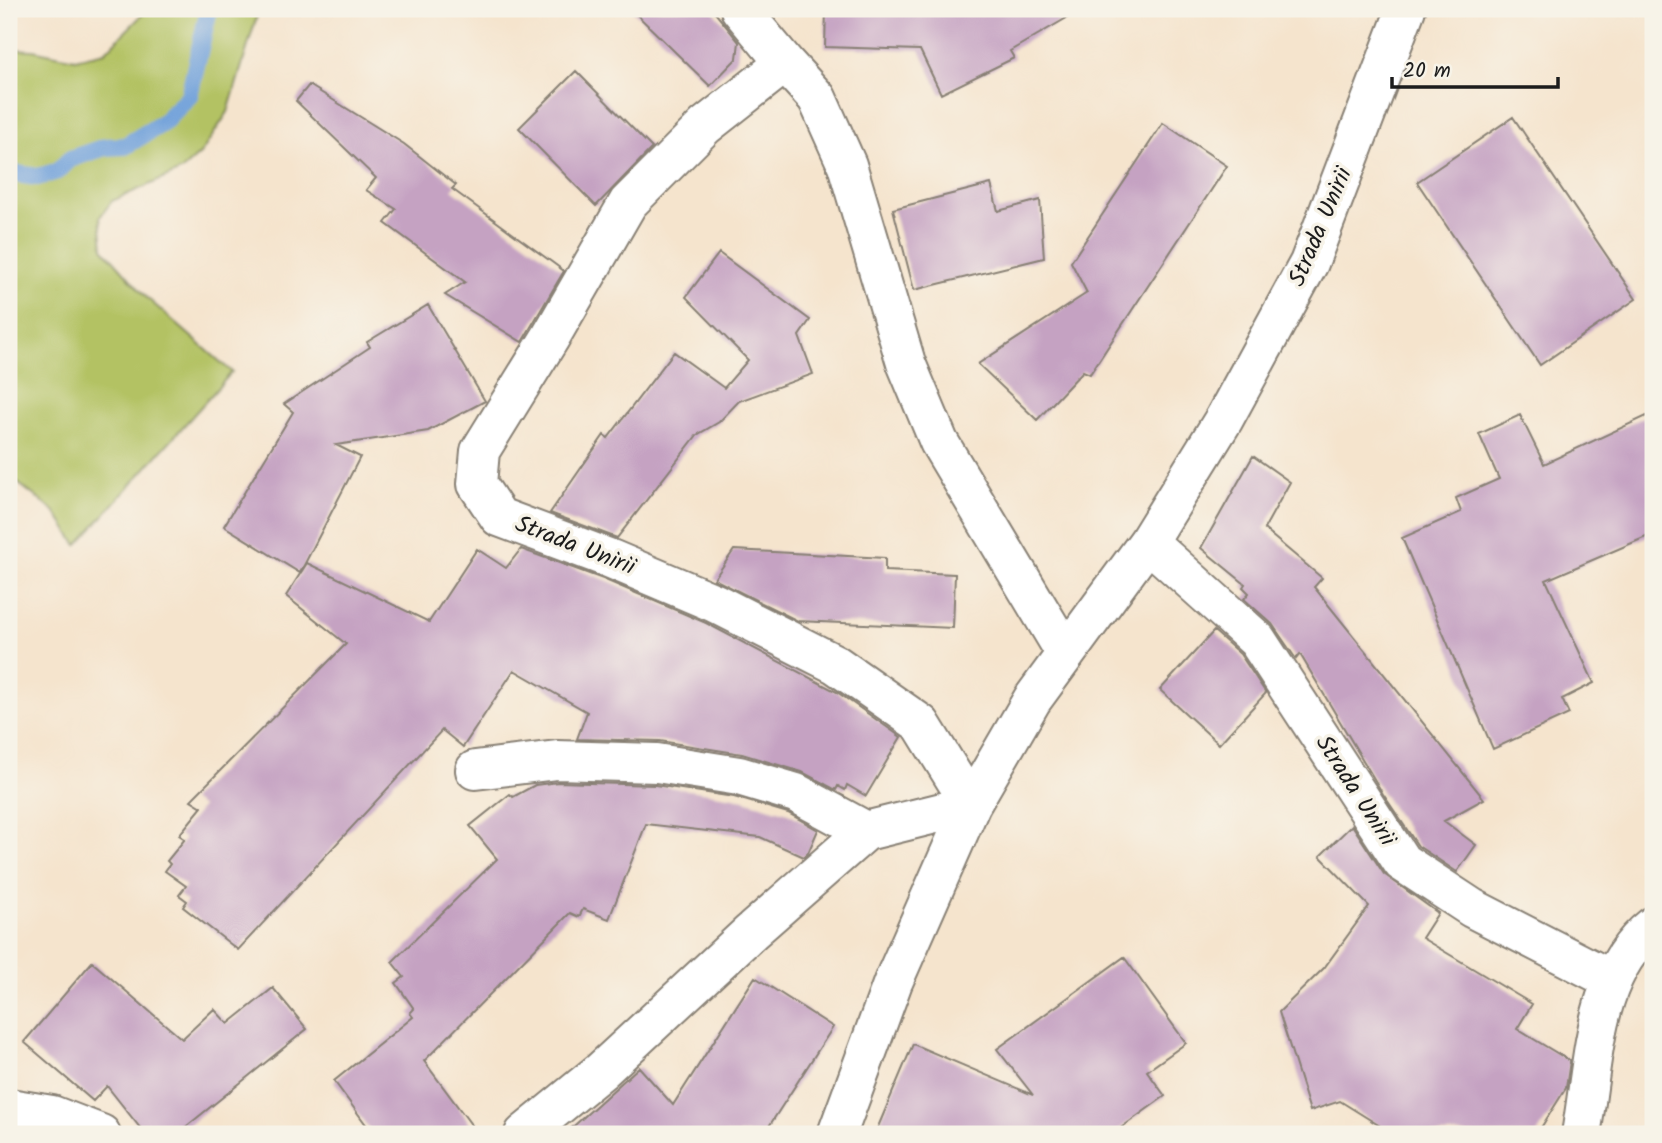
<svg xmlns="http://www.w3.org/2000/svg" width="1662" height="1143" viewBox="0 0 1662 1143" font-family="Kalam,sans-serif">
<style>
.green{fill:#b3c264;stroke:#686f40;stroke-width:2}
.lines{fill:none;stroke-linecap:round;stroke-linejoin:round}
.stream{stroke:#70a0da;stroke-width:18}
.building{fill:#c5a2c2}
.minor-casing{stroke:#888074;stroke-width:42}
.minor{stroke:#fff;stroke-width:38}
.labels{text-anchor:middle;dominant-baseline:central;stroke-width:7;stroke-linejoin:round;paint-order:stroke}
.street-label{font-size:24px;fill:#1c1c1c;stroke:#f7f3e8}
</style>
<rect width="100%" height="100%" fill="#f7f3e8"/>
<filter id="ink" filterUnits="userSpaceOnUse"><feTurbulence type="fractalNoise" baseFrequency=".0143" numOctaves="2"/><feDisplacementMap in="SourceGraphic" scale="14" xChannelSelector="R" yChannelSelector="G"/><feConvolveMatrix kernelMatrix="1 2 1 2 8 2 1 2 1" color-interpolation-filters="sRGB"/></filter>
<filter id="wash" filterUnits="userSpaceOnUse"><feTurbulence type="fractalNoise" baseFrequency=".00686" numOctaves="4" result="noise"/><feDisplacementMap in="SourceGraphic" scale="28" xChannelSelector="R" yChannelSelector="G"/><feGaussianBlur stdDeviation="1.57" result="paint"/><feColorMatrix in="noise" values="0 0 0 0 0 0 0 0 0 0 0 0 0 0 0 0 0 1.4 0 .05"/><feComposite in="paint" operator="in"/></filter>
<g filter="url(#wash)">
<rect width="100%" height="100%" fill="#f5e4cd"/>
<path class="green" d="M148 9H259L228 112 201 153 181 171 112 201 100 217 103 248 147 298 232 372 77 545 55 512 9 476V49L33 50 75 59 105 52Z"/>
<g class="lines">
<path class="stream" d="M9 173 38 177 58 171 70 159 105 147 125 146 163 123 189 96 209 9"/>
</g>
<g id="blocks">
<path class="building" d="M631 9H712L739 42 737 58 710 86Z
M826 9H1082L1010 51 1014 58 941 94 920 50 825 47Z
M576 71 652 148 596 206 519 128Z
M309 85 404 144 456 185 452 189 564 271 522 342 445 295 465 282 385 223 396 209 366 190 376 178 296 101Z
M1513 117 1636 299 1540 365 1417 182Z
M1163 123 1227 166 1090 374 1083 371 1037 420 978 364 1087 293 1071 262Z
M991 184 998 211 1040 200 1044 258 914 290 893 209Z
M719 253 810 320 799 336 813 374 739 401 719 422 697 435 617 538 550 513 604 435 608 438 674 352 724 388 748 360 686 297Z
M428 305 485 401 428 431 336 445 360 457 300 573 224 526 293 412 284 404 370 347 367 342Z
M1653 413V534L1546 580 1594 683 1562 699 1569 714 1493 749 1402 538 1461 512 1456 498 1499 479 1479 434 1520 415 1544 464Z
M1253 456 1290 482 1264 529 1322 578 1314 587 1484 799 1444 821 1476 845 1457 872 1418 846 1383 794 1300 654 1296 659 1272 624 1244 599 1249 593 1243 587 1245 584 1201 548Z
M477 549 506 568 521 549 603 579 706 623 837 692 901 737 866 796 847 785 845 790 838 786 836 790 802 772 742 754 660 741 577 739 587 712 514 670 463 747 442 730 238 950 183 907 187 901 179 895 186 886 165 871 170 864 167 861 185 839 179 835 202 807 191 800 346 644 286 596 307 563 429 622Z
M734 550 885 558V571L955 574 953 628 798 621 714 579Z
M1214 631 1240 654 1266 693 1219 744 1160 690Z
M558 782 655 785 734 797 788 813 818 830 808 853 804 857 760 837 646 824 609 919 583 909 579 917 570 913 424 1061 478 1134H373L334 1081 413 1017 410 1013 414 1009 396 983 404 977 392 962 497 859 470 826 510 794 513 797 535 785Z
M1352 825 1384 874 1438 913 1422 938 1532 1004 1517 1029 1570 1061 1566 1088 1537 1134H1393L1340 1101 1310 1111 1279 1012 1324 968 1369 906 1320 856Z
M1124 957 1186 1043 1147 1071 1165 1096 1118 1130 1126 1134H875L913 1044 1033 1095 997 1049Z
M92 962 182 1039 214 1009 228 1024 273 988 307 1029 177 1134H145L107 1086 93 1101 24 1042Z
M755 977 833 1027 764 1134H565L639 1067 673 1105Z"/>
</g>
</g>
<g filter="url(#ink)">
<use href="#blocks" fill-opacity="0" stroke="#888074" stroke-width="2"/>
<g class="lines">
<defs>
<path id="minor" d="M785 63 817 98 847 165 906 363 939 442 1066 654
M1148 542 1257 640 1402 862 1472 908 1612 980
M475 770 557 760 657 763 739 776 796 793 866 831
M9 1108 52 1115 101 1134
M524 1134 601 1071 751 932 866 831 971 805 921 724 835 664 715 603 611 559 499 517 477 484 480 451 550 338 628 203 705 126 785 63 740 9
M837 1134 893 982 971 805 1032 700 1148 542 1224 419 1309 263 1406 9
M1581 1134C1594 1064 1592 974 1653 926"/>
</defs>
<use href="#minor" class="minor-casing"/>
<use href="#minor" class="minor"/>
</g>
</g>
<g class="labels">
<g class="street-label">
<text transform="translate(1321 227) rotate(-67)">Strada Unirii</text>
<text transform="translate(575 546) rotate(21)">Strada Unirii</text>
<text transform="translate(1355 791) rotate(57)">Strada Unirii</text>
</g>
</g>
<rect width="1662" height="1143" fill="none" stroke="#f7f3e8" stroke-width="35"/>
<path d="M1392 77v10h166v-10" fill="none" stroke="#1c1c1c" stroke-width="3.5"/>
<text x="1403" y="77" font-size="21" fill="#1c1c1c" stroke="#f7f3e8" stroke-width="5" paint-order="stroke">20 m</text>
</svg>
